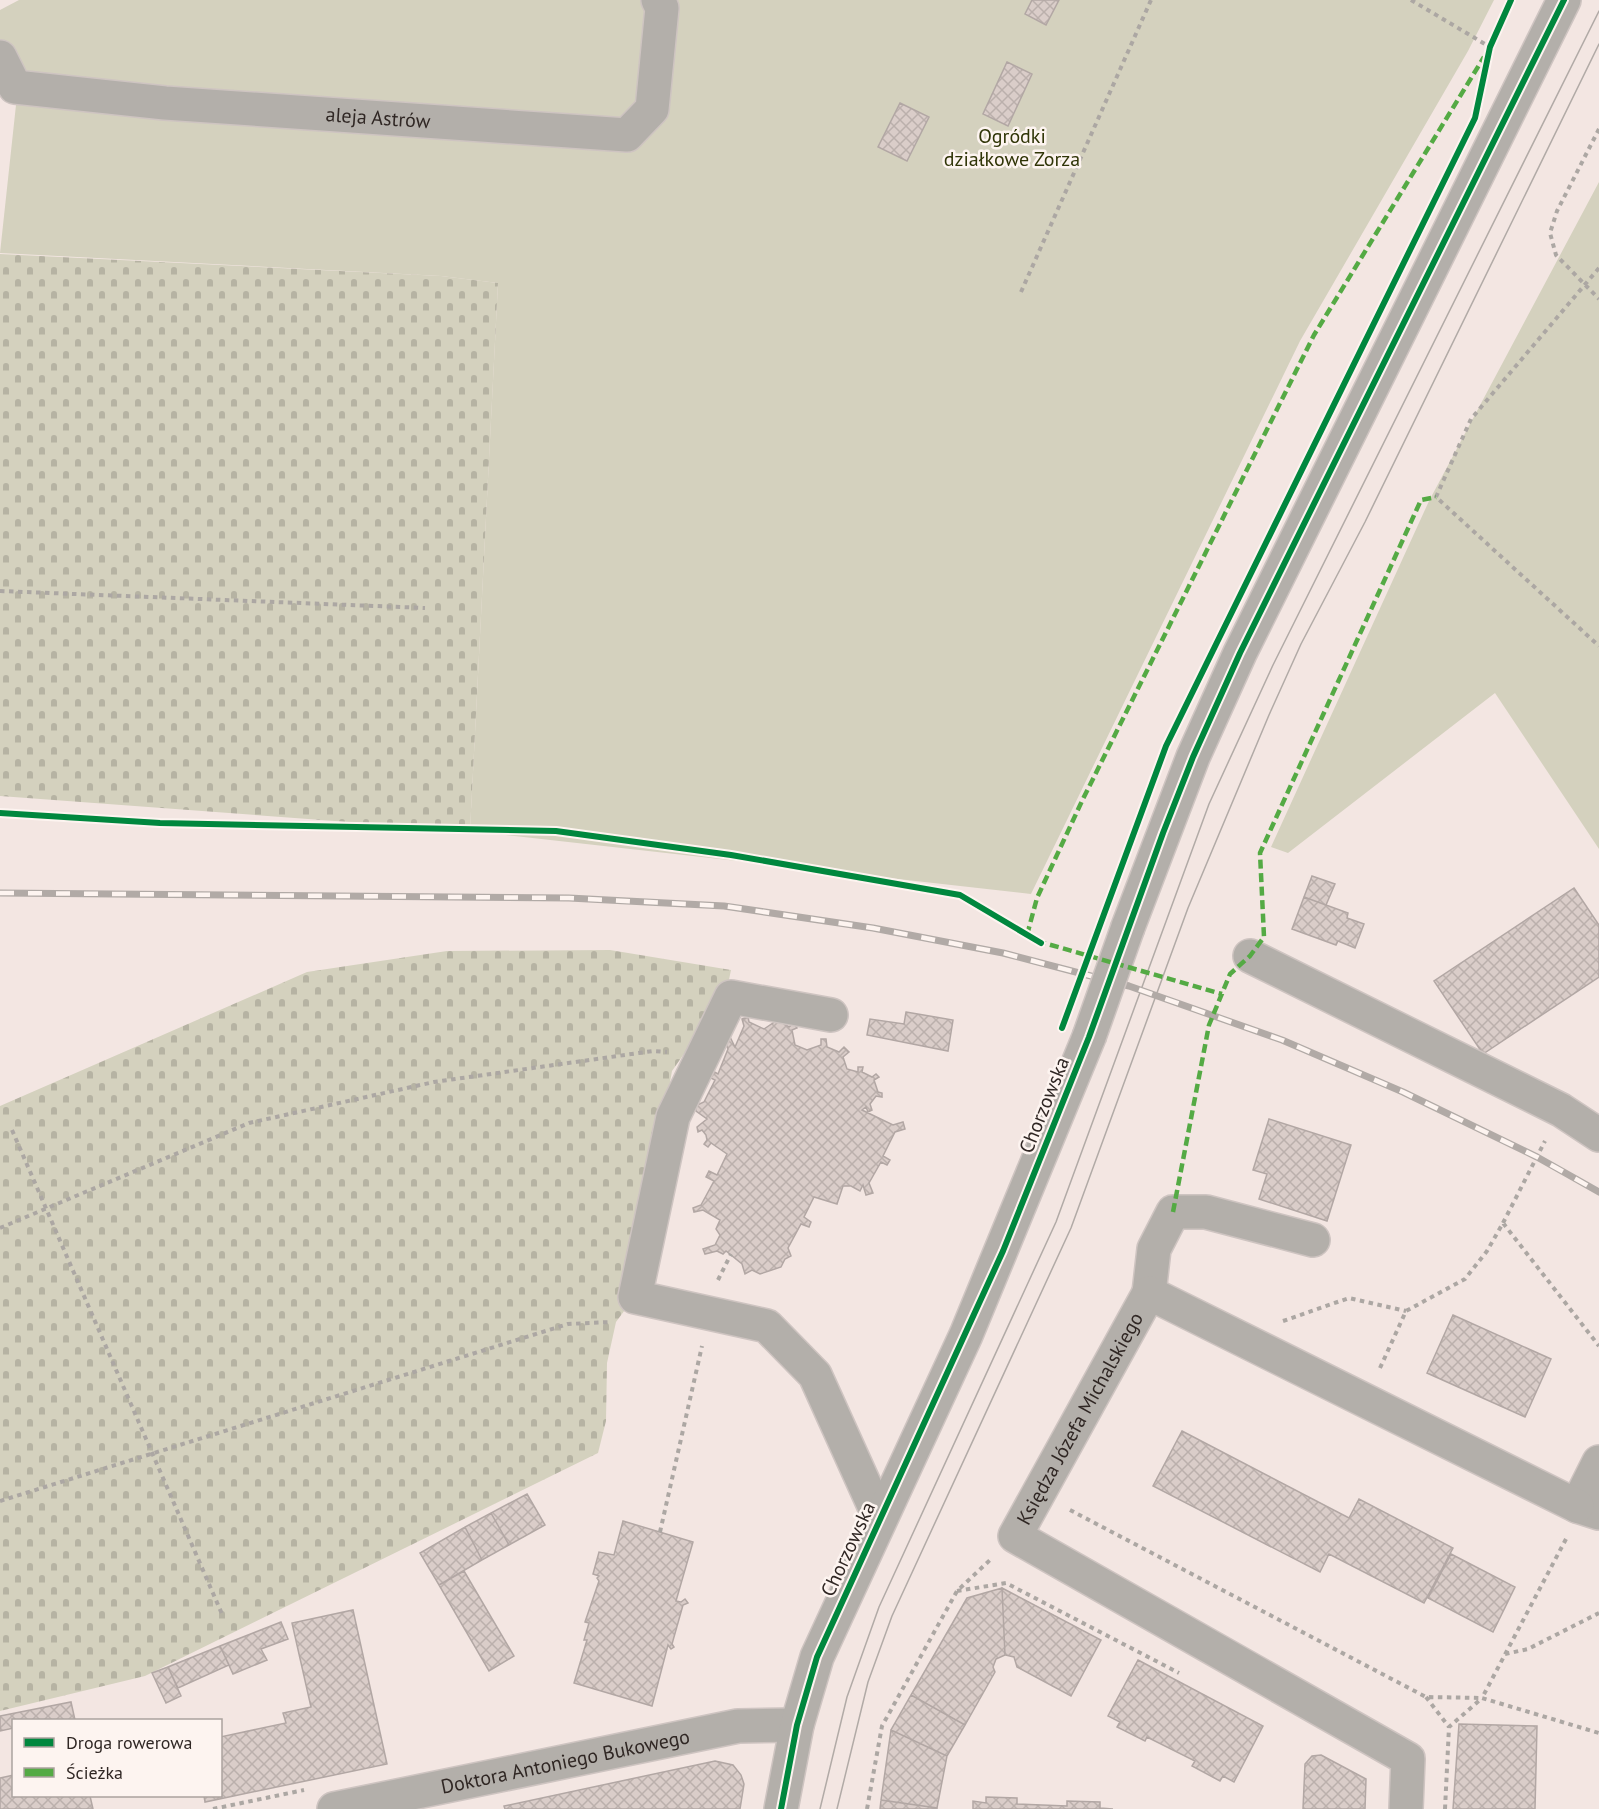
<svg xmlns="http://www.w3.org/2000/svg" width="1599" height="1809" viewBox="0 0 1599 1809" font-family="'PT Sans',sans-serif">
<style>
.green{fill:#d4d1be}
.cemetery{fill:url(#cemetery-stones)}
.building{fill:url(#building-cross-hatch);stroke:#b2a7a4;stroke-width:1.5}
.lines{fill:none;stroke-linecap:round;stroke-linejoin:round}
.minor-casing{stroke:#cec4c1;stroke-width:36}
.path{stroke:#aca7a3;stroke-width:4;stroke-dasharray:4.5 4.5;stroke-linecap:butt}
.minor{stroke:#b3afaa;stroke-width:33}
.tram{stroke:#b1aaa6;stroke-width:1.5}
.rail-casing{stroke:#b1aaa6;stroke-width:7}
.rail{stroke:#fdf4f0;stroke-width:4.5;stroke-dasharray:14;stroke-linecap:butt}
.minor-bridge-casing{stroke:#cec4c1;stroke-width:36;stroke-linecap:butt}
.minor-bridge{stroke:#b3afaa;stroke-width:33}
.quiet{stroke:#54aa44;stroke-width:4.5;stroke-dasharray:9 4.5;stroke-linecap:butt}
.cycleway-casing{stroke:#fdf4f0;stroke-width:10}
.cycleway{stroke:#00873e;stroke-width:6}
.labels{text-anchor:middle;dominant-baseline:central;stroke-width:5;stroke-linejoin:round;paint-order:stroke}
.street-label{font-size:20px;fill:#302724;stroke:#fdf4f0}
.park-label{font-size:20px;fill:#303507;stroke:#fdf4f0}
</style>
<defs>
<pattern id="cemetery-stones" width="16" height="16" patternUnits="userSpaceOnUse" patternTransform="scale(1.5)"><rect width="16" height="16" fill="#d4d1be"/><path d="M2 7V4a2 2 0 0 1 4 0v3zM10 15v-3a2 2 0 0 1 4 0v3z" fill="#b6b3a3"/></pattern>
<pattern id="building-cross-hatch" width="8" height="8" patternUnits="userSpaceOnUse" patternTransform="scale(1.5)"><rect width="8" height="8" fill="#dacdc9"/><path d="M0 0l8 8M0 8l8-8" fill="none" stroke="#bbb0ac"/></pattern>
</defs>
<rect width="100%" height="100%" fill="#f3e6e2"/>
<path class="green" d="M19 0H1494L1468 51 1300 341 1031 894 470 831 498 283 441 276 0 253 16 105 0 49V10Z
M1599 182V849L1495 693 1288 853 1271 847 1429 501Z"/>
<path class="cemetery" d="M0 254 441 276 498 283 470 831 0 796Z
M610 950 731 970 726 994 672 1071 630 1303 616 1322 607 1363 606 1421 598 1453 145 1676 0 1711V1106L307 972 447 951Z"/>
<path class="building" d="M1032 0H1059L1046 25 1025 14Z
M1007 62 1032 74 1008 126 983 114Z
M900 103 929 117 907 161 878 147Z
M1312 876 1335 884 1326 905 1304 897Z
M1574 888 1599 925V977L1483 1054 1434 981Z
M1304 897 1348 913 1347 918 1364 924 1355 948 1338 941 1336 945 1292 929Z
M906 1012 953 1020 948 1051 867 1035 870 1019 904 1024Z
M748 1017 749 1022 764 1029 779 1019 789 1027 794 1023 797 1028 792 1030 795 1045 807 1050 821 1045V1039H826L827 1047 839 1052 844 1047 849 1052 843 1057 847 1069 858 1072V1067H863L862 1072 872 1077 876 1074 879 1077 874 1080 878 1092 882 1093V1097L876 1096 870 1104 872 1110 868 1112 866 1107 862 1110 893 1125 903 1122 905 1129 895 1132 883 1156 890 1160 887 1165 881 1162 869 1183 873 1193 866 1195 863 1185 860 1191 851 1186H843L837 1204 814 1197 804 1217 811 1222 809 1227 801 1224 788 1248 791 1256 785 1259 781 1267 760 1274 752 1270 745 1274 742 1264 726 1251 723 1254 717 1251 705 1254 703 1249 715 1245 720 1235 716 1229 720 1220 703 1210 694 1212 693 1208 701 1205 714 1181 706 1177 709 1171 717 1175 727 1154 711 1143 708 1147 704 1144 707 1140 706 1135 702 1130 698 1132 697 1127 707 1119 696 1111 695 1106 704 1102 715 1080 707 1076 711 1070 718 1074 728 1049 724 1039 730 1037 735 1047 744 1026 742 1019Z
M1269 1119 1351 1145 1327 1221 1259 1199 1267 1174 1253 1170Z
M1453 1315 1551 1359 1525 1417 1427 1373Z
M1182 1431 1349 1518 1359 1499 1453 1548 1424 1603 1329 1554 1320 1572 1153 1486Z
M527 1494 545 1525 509 1545 491 1513Z
M491 1513 509 1545 482 1560 465 1527Z
M623 1521 693 1542 676 1601 681 1602 685 1599 688 1603 683 1605 672 1644 674 1647 671 1649 668 1645 652 1706 574 1683 587 1640H584L589 1623 585 1622 599 1581 597 1578 599 1576 593 1574 599 1552 614 1555Z
M465 1527 482 1560 439 1585 420 1553Z
M1451 1554 1515 1587 1493 1632 1428 1598Z
M464 1571 514 1656 489 1671 439 1585Z
M1002 1588 1005 1655 996 1659 993 1667 995 1672 965 1725 911 1695 967 1598Z
M1002 1588 1101 1640 1071 1696 1017 1667 1014 1657 1005 1655Z
M353 1610 387 1764 205 1802 204 1796H220V1737L286 1723 283 1713 311 1707 292 1623Z
M281 1622 288 1639 261 1649 267 1660 233 1674 220 1646Z
M220 1646 229 1665 178 1688 168 1667Z
M1138 1660 1263 1726 1234 1782 1223 1776 1220 1781 1192 1766 1195 1761 1147 1737 1145 1741 1117 1727 1120 1722 1108 1716Z
M168 1667 181 1696 166 1703 152 1673Z
M911 1695 965 1725 947 1756 891 1730Z
M71 1702 75 1720H14V1728L0 1731V1716Z
M1459 1724 1537 1726 1535 1809H1453Z
M891 1730 947 1756 937 1808 881 1800Z
M1321 1755 1366 1779 1365 1809H1303L1305 1764 1312 1756Z
M715 1761 733 1765 741 1775 744 1784 740 1809H505L504 1806Z
M14 1775V1796H90L93 1809H0V1778Z
M986 1797 1017 1798V1804L1067 1806V1801L1100 1802V1808L1113 1809H973V1801L986 1803Z
M881 1800 937 1808V1809H880Z"/>
<g class="lines">
<defs>
<g id="minor">
<path id="s1" d="M0 57 15 87 165 103 627 135 652 109 662 8 658 0"/>
<path d="M1128 927 1193 757 1240 653 1564 0"/>
<path d="M1250 956 1561 1110 1599 1135"/>
<path d="M831 1015 731 997 673 1117 635 1297 767 1326 815 1375 880 1519"/>
<path d="M1149 1293 1154 1249 1173 1212H1206L1313 1240"/>
<path d="M1599 1462 1577 1506 1599 1513"/>
<path id="s2" d="M334 1809 738 1726 797 1725"/>
<path d="M781 1809 797 1725 817 1657 966 1335 1089 1037"/>
<path id="s3" d="M1406 1809 1408 1759 1015 1536 1149 1293 1577 1506"/>
</g>
</defs>
<use href="#minor" class="minor-casing"/>
<path class="path" d="M1411 0 1490 47 1483 79
M1599 129 1557 211 1550 233 1556 255 1599 299
M1599 268 1471 419 1436 497 1599 646
M1021 292 1151 0
M0 591 425 608
M12 1130 222 1614
M1503 1223 1545 1141
M0 1228 249 1123 434 1082 653 1051 667 1052
M718 1280 731 1254
M1283 1321 1349 1298 1406 1311
M1380 1368 1406 1311 1465 1279 1487 1251 1503 1223 1599 1346
M0 1501 568 1324 611 1322
M1070 1510 1426 1697 1482 1698
M660 1532 702 1346
M1566 1539 1482 1698 1599 1733
M957 1591 1006 1583 1179 1673
M1505 1654 1528 1649 1599 1613
M1426 1697 1449 1727
M213 1809 304 1790
M867 1809 882 1726 957 1591 990 1560
M1445 1809 1449 1727 1481 1699"/>
<use href="#minor" class="minor"/>
<path class="tram" d="M820 1809 847 1697 879 1607 1056 1222 1209 804 1273 665 1599 11
M837 1809 868 1682 892 1616 1071 1228 1188 908 1269 715 1301 644 1365 522 1599 44"/>
<defs>
<path id="rail" d="M0 893 569 898 724 906 873 928 1003 953 1129 986 1282 1040 1403 1092 1537 1157 1599 1192"/>
</defs>
<use href="#rail" class="rail-casing"/>
<use href="#rail" class="rail"/>
<defs>
<path id="minor-bridge" d="M1089 1037 1128 927"/>
</defs>
<use href="#minor-bridge" class="minor-bridge-casing"/>
<use href="#minor-bridge" class="minor-bridge"/>
<path class="quiet" d="M1027 935 1037 898 1082 801 1314 335 1484 57
M1037 941 1222 994
M1173 1212 1209 1025 1230 974 1250 956 1264 937 1260 853 1421 500 1436 497"/>
<defs>
<path id="cycleway" d="M0 813 160 823 556 831 731 855 960 895 1041 943
M1062 1028 1166 746 1475 118 1490 47 1511 0
M781 1809 797 1725 817 1657 1003 1251 1089 1037 1163 833 1193 757 1240 653 1564 0"/>
</defs>
<use href="#cycleway" class="cycleway-casing"/>
<use href="#cycleway" class="cycleway"/>
</g>
<g class="labels">
<g class="street-label">
<text stroke="none"><textPath href="#s1" startOffset="398">aleja Astrów</textPath></text>
<text transform="translate(1044 1105) rotate(-68)">Chorzowska</text>
<text stroke="none"><textPath href="#s3" startOffset="636">Księdza Józefa Michalskiego</textPath></text>
<text transform="translate(848 1549) rotate(-65)">Chorzowska</text>
<text stroke="none"><textPath href="#s2" startOffset="236">Doktora Antoniego Bukowego</textPath></text>
</g>
<g class="park-label">
<text x="1012" y="136">Ogródki<tspan x="1012" dy="23">działkowe Zorza</tspan></text>
</g>
</g>
<rect x="12" y="1719" width="210" height="78" fill="#fdf4f0" stroke="#aba29e" stroke-width="1.5"/>
<rect x="24" y="1738" width="30" height="9" fill="#00873e" stroke="#aba29e" stroke-width="1.5"/>
<text x="66" y="1749" font-size="18" fill="#302724">Droga rowerowa</text>
<rect x="24" y="1768" width="30" height="9" fill="#54aa44" stroke="#aba29e" stroke-width="1.5"/>
<text x="66" y="1779" font-size="18" fill="#302724">Ścieżka</text>
</svg>
